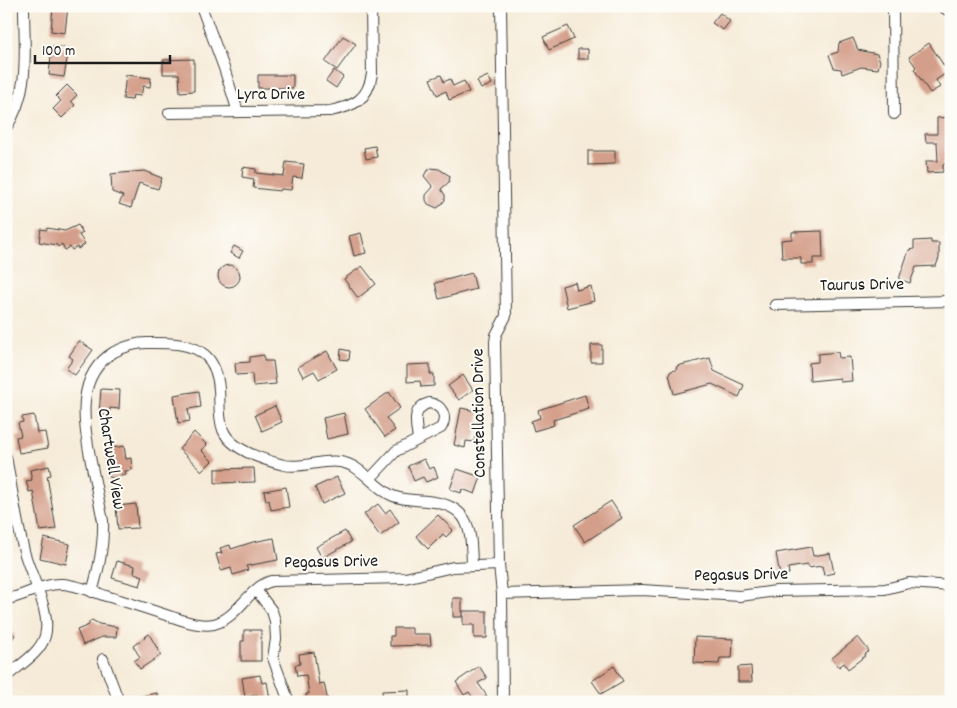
<svg xmlns="http://www.w3.org/2000/svg" width="957" height="708" viewBox="0 0 957 708" font-family="Dekko,sans-serif">
<style>
.building{fill:#d49f8a}
.lines{fill:none;stroke-linecap:round;stroke-linejoin:round}
.minor-casing{stroke:#3d3b38;stroke-width:12}
.minor{stroke:#fff;stroke-width:10}
.labels{text-anchor:middle;dominant-baseline:central;stroke-width:4;stroke-linejoin:round;paint-order:stroke}
.street-label{font-size:18px;fill:#1c1c1c;stroke:#fdfcf7}
</style>
<rect width="100%" height="100%" fill="#fdfcf7"/>
<filter id="ink" filterUnits="userSpaceOnUse"><feTurbulence type="fractalNoise" baseFrequency=".02" numOctaves="2"/><feDisplacementMap in="SourceGraphic" scale="10" xChannelSelector="R" yChannelSelector="G"/><feConvolveMatrix kernelMatrix="1 2 1 2 8 2 1 2 1" color-interpolation-filters="sRGB"/></filter>
<filter id="wash" filterUnits="userSpaceOnUse"><feTurbulence type="fractalNoise" baseFrequency=".0096" numOctaves="4" result="noise"/><feDisplacementMap in="SourceGraphic" scale="20" xChannelSelector="R" yChannelSelector="G"/><feGaussianBlur stdDeviation="1.12" result="paint"/><feColorMatrix in="noise" values="0 0 0 0 0 0 0 0 0 0 0 0 0 0 0 0 0 1.4 0 .05"/><feComposite in="paint" operator="in"/></filter>
<g filter="url(#wash)">
<rect width="100%" height="100%" fill="#f6ebd8"/>
<g id="blocks">
<path class="building" d="M53 6H68L65 33 51 31Z
M720 13 730 21 723 30 712 23Z
M568 26 574 39 549 50 543 37Z
M343 36 356 44 337 70 325 62Z
M853 38 858 50 877 54 880 61 878 69 861 67 842 74 841 69 834 68 829 55 838 52 839 43Z
M929 43 948 72 936 80 940 87 930 93 914 69 916 67 909 57Z
M52 46 69 48 64 77 49 75Z
M578 49H588V59H578Z
M194 59V91L180 92 179 74H163V60Z
M334 70 343 77 336 88 326 81Z
M126 75 151 78 150 87 143 86 141 96 133 95 132 100 123 99Z
M258 75H293V88H258Z
M441 75 444 82 450 79 453 86 464 81 469 92 449 100 446 91 437 95 430 79Z
M488 76 492 84 481 89 477 81Z
M67 85 77 95 71 101 75 105 62 118 53 109 61 101 56 96Z
M951 117 950 164H943V172L927 173 926 161H938L937 142H926L925 134H937V118Z
M375 146 377 157 366 159 364 148Z
M588 151H615V164L588 165Z
M286 162 304 164 302 178 293 177 291 190 281 189 280 191 253 188 254 179 242 177 243 167 256 169V173L284 176Z
M431 168 439 169 450 176 449 182 441 189 445 195V200L440 206 437 208 428 204 426 200V195L433 187 424 176 426 172Z
M144 171 162 178 158 189 139 183 131 208 119 204 123 196 112 192 111 174Z
M78 225 83 233 79 235 85 244 78 249 77 247 72 250 70 247 65 250 62 244 58 247 57 245 39 242 41 229 47 230V228L65 231Z
M822 231 823 258H813V264H801V258H782L781 240 792 239V232Z
M361 233 366 253 354 256 349 236Z
M931 240V243H939V258L936 266 916 267 910 283 899 279 909 250 914 249V241Z
M234 246 243 251 239 258 230 253Z
M218 276a11 11 0 1 1 22 0a11 11 0 1 1-22 0Z
M362 266 376 284 358 298 344 279Z
M472 273 476 289 439 299 435 283Z
M575 282 577 290 591 286 594 301 567 308 562 286Z
M79 341 93 350 75 375 66 369 73 359 69 356Z
M591 345H602V362H591Z
M341 349 350 351 349 360 340 359Z
M327 351 337 369 319 379 314 371 303 377 298 367Z
M838 352 839 358 850 357 852 381 840 382V378L810 381 809 363 818 362V354Z
M264 355V361H273L276 384 253 386 252 374 236 375 235 363 250 362V357Z
M710 358 714 371 744 385 739 397 712 384 674 394 669 374 671 371 676 370 677 366Z
M430 364V374H434V386L421 387 420 381 407 382V365Z
M463 375 473 390 459 400 448 386Z
M101 389 120 390 119 409 110 408 109 416 99 415Z
M199 391 201 407 188 409 190 421 178 423 174 395Z
M389 392 400 408 386 418 395 430 385 437 365 409Z
M585 395 589 409 553 420 554 425 534 431 531 421 540 418 538 410Z
M275 406 282 422 262 431 255 415Z
M461 408 480 412 474 442 466 441 465 448 454 445Z
M344 413 348 434 327 439 323 418Z
M34 415 37 433 45 432 48 448 19 453 16 437 21 436 18 423 23 422 22 417Z
M194 432 207 445 201 450 212 461 202 471 179 449Z
M124 446 126 459 131 458 132 470 125 471 126 475 110 478 105 449Z
M424 459 429 469 434 467 438 477 426 482 423 477 414 481 408 466Z
M49 466 51 475 47 476 56 529 40 531 33 491 29 492 26 481 32 480 30 470Z
M254 468 255 482 215 483V469Z
M457 469 481 477 475 494 462 489 461 493 450 489Z
M337 477 345 493 322 504 315 487Z
M286 487 289 507 271 510 269 500 266 501 264 491Z
M611 501 622 518 585 542 574 525Z
M136 504 138 528 118 529 116 506Z
M378 504 385 513 390 509 399 522 380 536 364 514Z
M438 515 453 530 446 537 443 534 428 549 416 536Z
M345 531 351 542 322 558 316 547Z
M44 538 70 544 66 564 40 558Z
M274 538 278 560 246 566 248 570 233 575 231 568 221 571 216 554 222 553 220 548 230 545 231 549 253 542Z
M811 547 813 556 830 553 834 573 824 575 822 566 808 568 807 565 788 568 789 574 780 576 776 553Z
M117 561 135 566 134 573 143 576 140 586 112 578Z
M453 598H462V617H453Z
M463 611H487V638H474V625H463Z
M92 620 99 624 117 627 116 637H102L83 645 77 630 89 625V622Z
M394 628H412V634H430L431 645 390 646V636H394Z
M6 629 15 635 6 648Z
M244 630H261V661H241V641H244Z
M149 634 161 655 140 669 134 661 140 657 133 646Z
M695 637 733 639 732 658H720L719 664 694 663Z
M858 637 869 651 864 655 865 656 848 669 844 663 839 667 832 658Z
M314 652 319 684 324 683 328 702H307L306 694H309L306 675 297 676 295 665 300 664 299 654Z
M479 666 487 678 478 683 487 696 476 702 469 692 464 695 456 682Z
M614 666 623 681 601 694 592 681Z
M751 666 752 682H738V667Z
M260 675 262 683 267 682 270 699 257 700V695L245 697 242 678Z
M409 690V702H383L382 691Z
M157 693 158 702H131V698Z"/>
</g>
</g>
<g filter="url(#ink)">
<use href="#blocks" fill-opacity="0" stroke="#3d3b38" stroke-width="1"/>
<g class="lines">
<defs>
<path id="minor" d="M201 6 224 68 238 112
M501 6 506 316 496 335 495 342 499 565 502 594 503 702
M893 6 894 114
M941 6 951 12
M169 113 330 111C354 106 368 100 372 74L371 6
M6 128C31 91 24 48 24 6
M775 305 951 301
M6 457C12 488 16 520 24 551 30 575 52 612 45 636 40 654 19 665 6 677
M370 479 396 451 441 428C448 416 442 405 429 403 411 408 416 424 418 439
M256 590 272 611 275 621 276 639 273 658 289 702
M92 592C99 568 104 546 103 521 99 501 95 481 91 462 84 424 74 376 114 352 124 347 136 343 147 343 165 343 190 342 205 355 215 364 218 376 219 389 220 402 218 417 223 430 231 450 264 460 284 465 303 469 321 459 340 462 362 465 374 488 393 496 403 500 416 500 427 501 470 505 471 528 472 565
M502 594 642 590 740 596 776 591 885 589 909 583 951 586
M6 599C25 597 42 583 62 584 77 585 92 591 106 596 127 602 148 609 169 616 183 620 198 627 214 624 238 618 248 588 271 581L405 578 453 567 499 565
M103 659 119 702"/>
</defs>
<use href="#minor" class="minor-casing"/>
<use href="#minor" class="minor"/>
</g>
</g>
<g class="labels">
<g class="street-label">
<text x="271" y="95">Lyra Drive</text>
<text transform="translate(862 286) rotate(-1)">Taurus Drive</text>
<text transform="translate(480 413) rotate(-91)">Constellation Drive</text>
<text transform="translate(110 459) rotate(81)">Chartwell View</text>
<text transform="translate(331 563) rotate(-1)">Pegasus Drive</text>
<text transform="translate(741 576) rotate(-1)">Pegasus Drive</text>
</g>
</g>
<rect width="957" height="708" fill="none" stroke="#fdfcf7" stroke-width="25"/>
<path d="M35 55v8h135v-8" fill="none" stroke="#1c1c1c" stroke-width="2.5"/>
<text x="42" y="55" font-size="15" fill="#1c1c1c" stroke="#fdfcf7" stroke-width="4" paint-order="stroke">100 m</text>
</svg>
